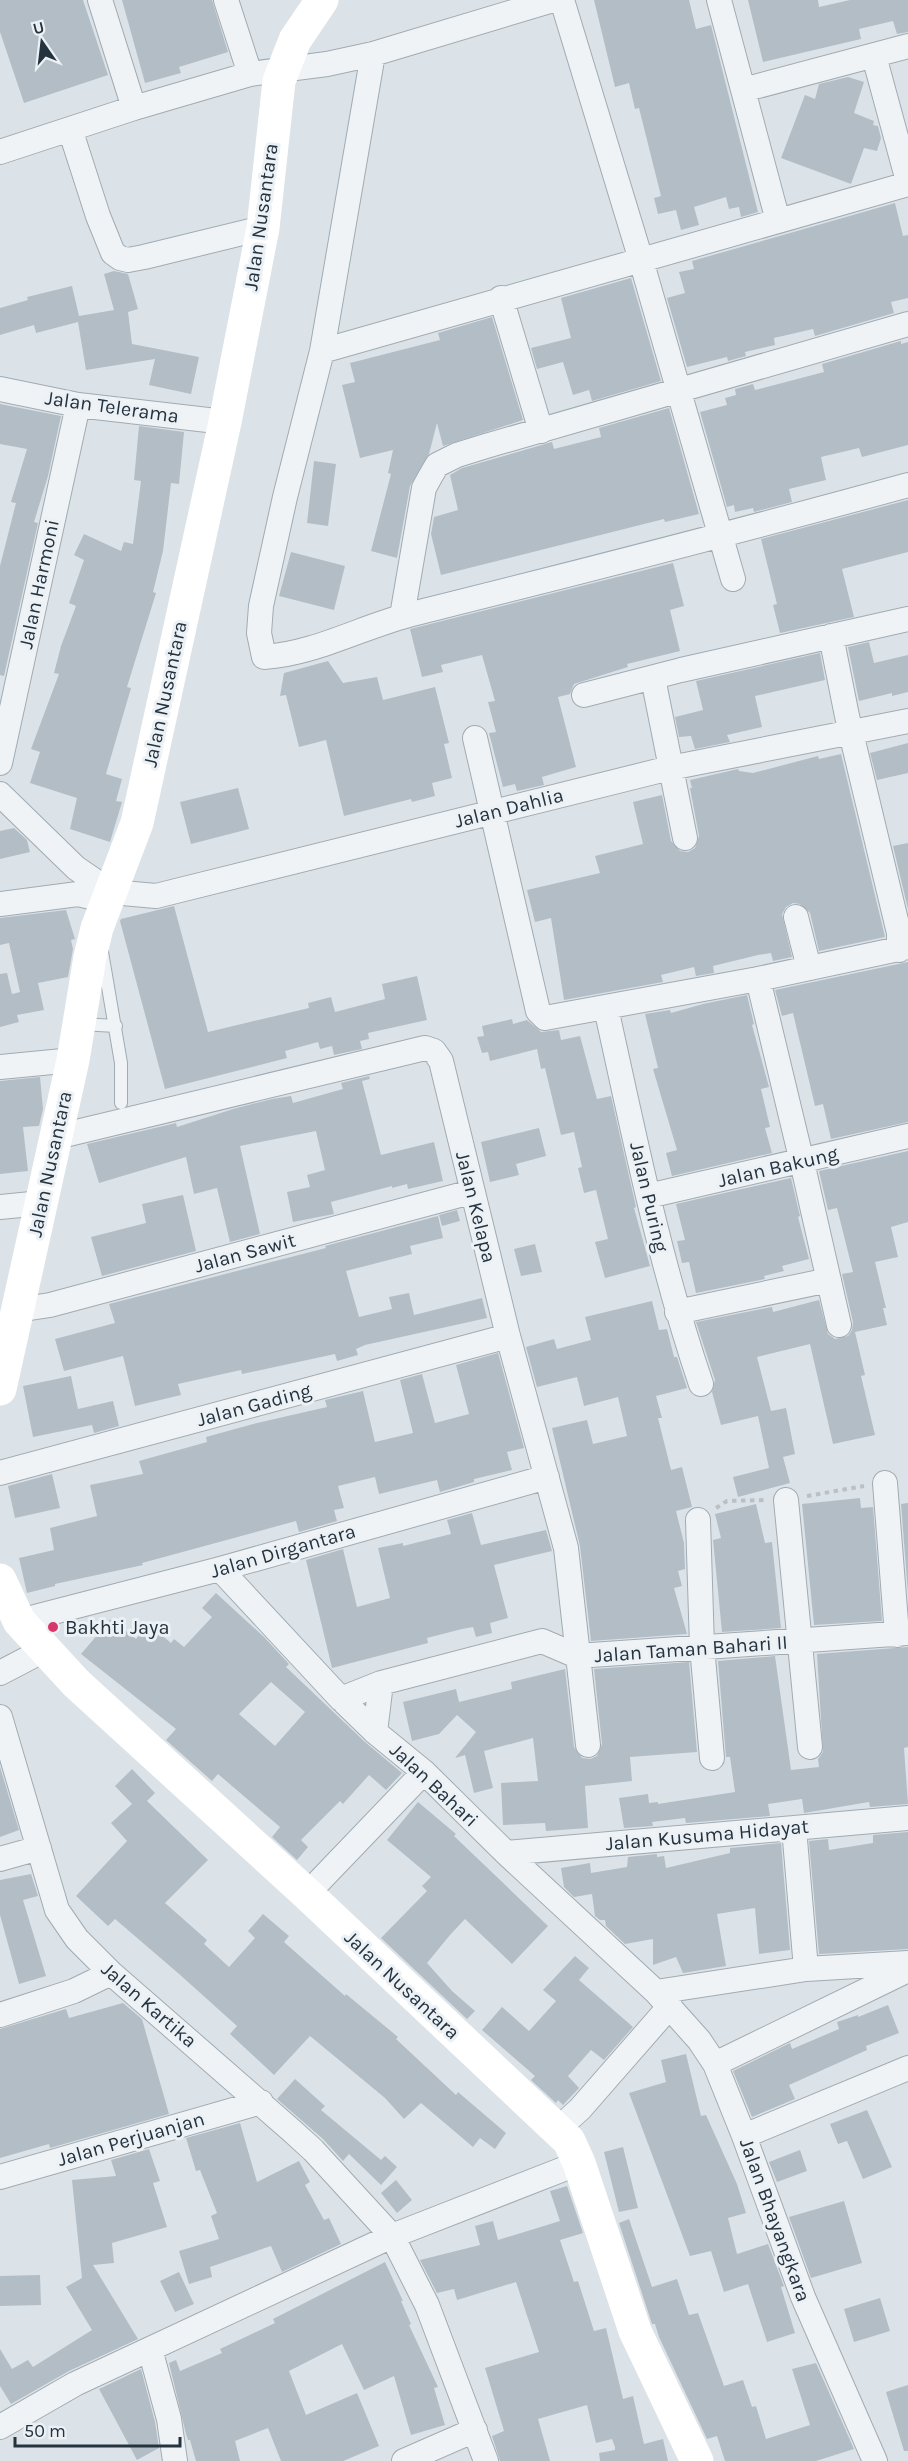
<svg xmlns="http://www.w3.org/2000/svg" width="908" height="2461" viewBox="0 0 908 2461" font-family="Karla,sans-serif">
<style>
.building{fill:#b3bdc5;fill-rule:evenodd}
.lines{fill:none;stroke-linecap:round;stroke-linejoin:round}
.lane-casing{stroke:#a1abb2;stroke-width:14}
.street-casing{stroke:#a1abb2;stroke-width:26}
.path{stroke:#bac1c6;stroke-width:4;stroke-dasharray:4.5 4.5;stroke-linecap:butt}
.lane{stroke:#eff3f6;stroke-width:12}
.street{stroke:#eff3f6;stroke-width:24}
.secondary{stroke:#fff;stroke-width:33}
.poi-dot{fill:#d7376a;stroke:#ecf1f5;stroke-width:2}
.labels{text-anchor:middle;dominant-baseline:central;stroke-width:6;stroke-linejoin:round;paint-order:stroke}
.street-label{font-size:20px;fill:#25333f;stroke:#ecf1f5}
.poi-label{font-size:20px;fill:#25333f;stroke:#ecf1f5;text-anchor:start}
</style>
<rect width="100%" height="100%" fill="#dce3e8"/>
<path class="building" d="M0 0H83L108 75 24 103 0 32Z
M122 0H212L228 52 179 67 181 73 145 83Z
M594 0H689L696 29 711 25 758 212 741 217 739 207 729 209 726 197 694 207 699 225 681 230 676 210 658 214 654 198 661 196 639 108 635 109 629 83 615 87Z
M748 0H818L819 7 850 0H908V32L897 34 893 21 859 29 861 39 763 62Z
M848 77 864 82 854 113 874 121 873 125 878 126 881 138 877 151 864 148 851 184 781 158 805 95 815 99 819 84Z
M895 203 903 236 908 235V298L891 302 894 313 815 336 813 329 774 338 775 345 745 352 746 356 728 361 727 357 687 367 667 298 685 293 679 272 694 269 692 261Z
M114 271 128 274 138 309 128 312 132 344 199 357 191 394 149 385 155 359 86 370 78 322 36 333 34 325 0 335V308L28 300 27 297 72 286 79 316 114 310 104 274Z
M631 278 661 381 592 401 589 390 573 395 563 362 537 369 531 348 571 338 561 298Z
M492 317 523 420 443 446 437 423 429 454 410 486 397 558 371 551 391 474 388 473 393 450 360 458 342 385 355 382 350 363 440 340 438 333Z
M901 341V344L908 342V445L862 457 859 448 821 457 826 480 789 489 792 502 754 512 753 508 735 512 734 505 727 507 700 412 727 405 725 398 736 395 735 389 753 384 755 390 824 372 822 364Z
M0 404 61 416 48 476 34 522 38 523 4 676 0 675V566L16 503 11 502 27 449 0 444Z
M669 408 699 514 665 522 664 519 441 575 431 534 434 517 458 510 450 475 462 468 552 442 554 449 601 437 599 428Z
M139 426 184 432 179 484 171 483 163 551 153 592 156 593 127 687 131 688 106 774 122 779 116 801 122 802 110 842 70 829 77 798 30 783 40 752 31 749 59 674 54 673 61 646 76 606 69 603 84 560 74 555 84 534 121 551 124 542 133 544 141 481 134 480Z
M314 461 336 464 328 526 307 523Z
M908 500V552L842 569 854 617 780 633 773 605 777 604 761 539Z
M291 552 345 566 334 610 279 596Z
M673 563 684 606 670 610 680 651 627 664 628 667 574 684 570 694 558 697 576 767 542 777 544 785 517 791 515 784 503 787 489 733 496 732 488 702 495 701 482 655 441 665 443 672 422 677 410 629Z
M869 642 874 663 908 655V692L892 696V693L859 701 848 647Z
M820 653 825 680 755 696 762 727 727 735 730 742 695 749 691 736 679 737 675 717 703 710 696 681Z
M328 661 343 683 377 677 383 700 435 687 449 743 444 744 452 778 432 783 435 796 412 802 411 799 344 816 326 740 299 747 286 695 280 696 284 673Z
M908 743V773L877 780 870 753Z
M841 754 885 937 819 951 810 913 800 904 793 903 786 907 782 914 792 957 773 961 771 953 758 955 713 966 714 973 696 976 694 967 661 975 663 982 564 1000 551 918 535 922 527 890 600 873 595 856 643 844 633 802 662 795 671 841 680 851 688 852 695 848 699 836 690 788H692L690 780 738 769 739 771 753 773 818 756 819 759Z
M238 788 249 829 191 844 180 802Z
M14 828 27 840 30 852 0 859V831Z
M908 843V909L893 846Z
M174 906 208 1032 309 1008 308 1003 331 997 335 1012 385 999 382 984 417 976 427 1020 368 1033 369 1039 360 1041 362 1049 334 1055 332 1046 320 1049 318 1042 285 1051 287 1058 165 1089 120 921 121 919Z
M66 910 75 939 71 940 73 949 68 977 38 983 44 1010 17 1015 19 1022 0 1027V974L7 973 12 994 20 992 9 943 0 945V918Z
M908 962V1122L831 1139 823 1104 815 1106 793 1013 782 1016 775 990Z
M747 995 754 1024 752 1025 769 1087 761 1089 770 1127 765 1128 772 1153 672 1176 666 1153 677 1150 653 1069 658 1068 645 1014 670 1010 671 1013 703 1004Z
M512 1019 513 1024 527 1020 541 1032 559 1030 561 1040 580 1036 597 1099 611 1096 636 1207 634 1208 650 1266 605 1278 595 1242 608 1239 596 1190 584 1193 578 1168 582 1167 574 1132 561 1135 545 1068 541 1069 537 1049 490 1061 488 1052 482 1053 477 1037 484 1036 482 1026Z
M369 1076 370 1079 362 1081 381 1155 434 1142 443 1181 408 1189 407 1184 392 1188V1186L331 1202 334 1214 293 1222 287 1192 310 1187 307 1175 325 1170 316 1131 240 1146 260 1234 230 1242 217 1188 194 1194 186 1157 99 1183 87 1144 176 1123 177 1127 233 1109 272 1099 291 1096 293 1103 343 1089 341 1083Z
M40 1077 43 1109 39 1126 23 1127 28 1171 0 1174V1081Z
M539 1128 546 1156 516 1164 519 1175 490 1182 481 1142Z
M908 1151V1222L891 1227 898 1257 875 1262 886 1308H883L887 1325 855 1332 865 1375 861 1376 875 1435 833 1444 810 1344 757 1357 771 1411 786 1408 795 1454 783 1457 790 1483 738 1497 733 1477 769 1468 758 1416 721 1425 712 1392 715 1380 696 1322 772 1307 773 1312 819 1300 828 1334 835 1339 848 1336 852 1330 853 1322 842 1274 853 1272 837 1208 828 1210 819 1171Z
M791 1178 800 1216 798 1217 809 1259 782 1266 784 1271 764 1276 765 1279 696 1293 689 1262 682 1263 677 1241 685 1240 676 1204Z
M183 1195 196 1251 102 1276 91 1237 146 1223 142 1204Z
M457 1210 460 1221 442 1226 439 1215Z
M438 1216 443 1238 410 1246 412 1254 346 1271 359 1317 392 1309 389 1297 409 1293 414 1315 482 1298 487 1318 365 1345 356 1349 358 1355 337 1361 335 1354 242 1374 241 1370 178 1384 181 1395 135 1406 123 1356 64 1371 55 1339 115 1323 109 1304 326 1248 325 1246Z
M535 1244 542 1272 521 1276 514 1249Z
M652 1301 659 1330 667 1329 674 1357H677L687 1388 656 1396 662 1418H658L671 1470 682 1467 692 1507 676 1511 684 1543 685 1569 678 1571 682 1586 674 1588 687 1634 591 1641 580 1546 552 1428 587 1420 593 1444 627 1436 618 1397 584 1406 577 1377 537 1387 526 1347 554 1339 557 1349 591 1340 585 1317Z
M498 1353 524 1448 507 1452 512 1470 474 1479V1482L440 1492 437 1480 379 1494 375 1477 338 1486 344 1508 334 1510 337 1521 299 1532 296 1521 142 1563 143 1565 55 1584V1586L27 1593 19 1558 54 1550 50 1528 97 1516 90 1485 143 1474 139 1461 207 1442 206 1437 257 1423 327 1407 325 1400 363 1391 375 1442 413 1433 400 1380 422 1374 435 1423 469 1414 456 1365Z
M71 1376 78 1409 113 1401 119 1426 94 1433 92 1425 33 1437 23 1386Z
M52 1474 60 1508 15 1518 8 1486Z
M860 1498 861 1508 873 1507 882 1621 814 1625 802 1504Z
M908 1503V1593L901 1504Z
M756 1504 765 1543 772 1542 781 1628 722 1632 713 1540 721 1538 715 1514Z
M472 1513 481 1545 546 1530 552 1551 494 1565 508 1618 490 1623 492 1633 476 1637 473 1627 462 1629 427 1638 428 1643 332 1668 306 1560 343 1549 357 1607 390 1598 378 1548 403 1543V1546L451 1534 447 1520Z
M216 1593 264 1637 289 1664 286 1667 365 1742 402 1773 386 1790 369 1775 343 1804 340 1801 301 1840 308 1847 297 1860 272 1837 280 1827 218 1774 212 1781 166 1740 176 1729 81 1654 111 1619 136 1639 148 1624 171 1643 174 1639 184 1647 212 1617 202 1608ZM271 1682 305 1712 275 1746 239 1714Z
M908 1647V1747L904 1748 908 1804 870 1807 869 1802 804 1813 802 1799 768 1804 770 1816 686 1823 685 1818 652 1822 653 1826 624 1828 619 1798 648 1794 649 1803 658 1802V1804L735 1792 730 1757H726L718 1661 775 1656 791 1770 819 1767 818 1759 823 1752 817 1654Z
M689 1662 697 1752 630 1757 632 1781 585 1786 588 1828 546 1831 545 1823 503 1825 501 1783 538 1781 533 1738 484 1751 493 1788 474 1793 465 1755 455 1758 476 1732 457 1715 439 1734 412 1741 403 1702 456 1689 459 1702 512 1689 511 1682 565 1669 574 1747 582 1758 590 1759 597 1756 602 1744 594 1669Z
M0 1767 19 1830 0 1837Z
M132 1769 155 1793 147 1801 208 1860 165 1903 207 1940 204 1944 229 1967 255 1938 248 1931 263 1914 289 1936 284 1942 345 1996 346 1994 398 2037 396 2039 456 2095 458 2092 506 2133 495 2149 480 2138 473 2147 421 2103 404 2119 385 2098 310 2036 274 2075 230 2034 237 2026 178 1973 115 1919 108 1926 76 1896 127 1841 111 1823 132 1804 115 1786Z
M418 1802 456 1834 454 1836 548 1926 512 1964 465 1919 450 1935 427 1963 452 1991 475 2011 467 2019 381 1938 427 1891 422 1886 431 1877 387 1840Z
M908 1832V1949L819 1954 809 1841 828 1839 829 1850 873 1843V1835Z
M781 1843 790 1950 759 1954 755 1908 717 1914 726 1966 683 1973 676 1957 653 1965V1939L625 1944 606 1926 605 1920H600L595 1916 592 1894 574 1897 564 1887 561 1868 590 1863 591 1873 627 1867 628 1857 657 1854V1857L664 1856 666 1868 730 1853V1848Z
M31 1874 38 1896 23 1900 46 1976 19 1984 0 1915V1880Z
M575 1956 589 1968 579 1980 633 2027 604 2060 591 2050 568 2076 579 2088 563 2105 558 2100 556 2103 531 2080 535 2076 482 2030 502 2007 529 2031 556 2001 543 1990Z
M123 2003 142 2019 169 2114 50 2148 49 2144 0 2158V2029L66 2009 69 2018Z
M888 2005 899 2033 866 2046 867 2050 789 2085 795 2099 752 2117 733 2071 790 2043 792 2049 839 2029 837 2022 858 2015V2017Z
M686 2054 701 2116 706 2115 737 2184 746 2213 728 2218 737 2254 768 2244 784 2286 781 2287 795 2333 767 2342 748 2284 724 2292 711 2251 690 2256 629 2093 666 2082 661 2060Z
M295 2079 325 2106 321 2110 381 2160 385 2156 397 2167 381 2185 349 2154 343 2161 323 2139 277 2099Z
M867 2110 892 2167 863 2179 847 2141 838 2144 830 2124Z
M240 2123 257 2182 299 2161 310 2182 305 2185 324 2220 329 2218 341 2244 282 2272 271 2246 210 2267 212 2277 189 2284 179 2251 219 2239 211 2216 217 2213 200 2170 196 2171 186 2138Z
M623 2147 638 2208 619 2212 604 2152Z
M149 2149 160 2181 153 2183 167 2227 112 2243 114 2263 93 2265 138 2339 69 2371 11 2404 0 2386V2349L12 2369 28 2360 33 2367 92 2330 66 2287 82 2278 72 2180 116 2176 111 2160Z
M800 2150 807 2171 777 2182 769 2162Z
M396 2180 412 2200 397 2213 381 2193Z
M567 2186 583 2233 560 2240 574 2282 578 2281 594 2331 606 2328 623 2399 633 2396 644 2444 663 2439 668 2461H600L599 2453 615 2450V2447L612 2439 596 2443 587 2405 538 2419 550 2461H500L492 2436 504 2431 485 2368 539 2352 516 2282 457 2300 454 2289 437 2293 420 2260 480 2245 475 2226 493 2221 498 2240 560 2221 550 2191Z
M844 2201 862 2263 811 2278 789 2217Z
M629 2219 652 2287 677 2279 689 2315 698 2313 724 2386 743 2380 752 2407 756 2406 766 2439 810 2425 792 2369 816 2363 854 2449 816 2461H725L717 2436 707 2439 659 2337 655 2324H652L619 2223Z
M385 2262 403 2301H401L411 2324 409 2325 438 2387 434 2388 445 2425 411 2435 394 2376 364 2390 342 2344 289 2371 306 2415 357 2393 379 2446 343 2461H281L268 2428 235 2441 240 2461H196L190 2440H188L186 2434 169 2363 176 2360 180 2371 222 2353 220 2349 275 2323 273 2319Z
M179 2272 194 2304 175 2312 160 2281Z
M40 2275 41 2305 0 2306V2276Z
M880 2298 890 2331 854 2342 844 2309Z
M141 2369 155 2422 159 2448 137 2460 99 2389Z
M908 2385V2451H904L886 2392Z"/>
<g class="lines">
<defs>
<path id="lane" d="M102 952 121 1063V1103
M80 1024 116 1026"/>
<path id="street" d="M100 0 134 108
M226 0 250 74
M562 0 641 260 733 579
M719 0 778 221
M373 54 322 351 285 497 261 606 259 633 264 657C316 654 365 625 416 613 581 572 744 530 908 485
M874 56 908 181
M743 90 908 46
M70 129 98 216 113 253 120 258 128 260 144 257 263 228
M0 152 134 108 250 74 327 64 373 54 553 0
M501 298 541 431
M322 351 908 184
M0 389 78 405 225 422
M402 616 424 488 430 477 437 465 457 455 486 446 908 324
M831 636 847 716 899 933V950
M653 678 685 838
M584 695 681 670 908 619
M475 738 538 1011 545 1018 758 979 908 947
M0 763 78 405
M0 794 76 868 111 892 156 896 670 768 908 721
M0 904 78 894 108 901
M796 917 809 968
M758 979 802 1162 839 1325
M606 1008C634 1134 659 1261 701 1384
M0 1067 73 1060
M56 1137 425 1048 434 1051 441 1061 508 1336 566 1548 588 1745
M648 1196 908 1136
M0 1207 41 1203
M17 1310 50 1305 471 1192
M677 1312 829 1280
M0 1473 508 1336
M885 1483 897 1635
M786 1500 810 1747
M698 1520 702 1647 712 1758
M220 1569 341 1699 375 1732 424 1772 506 1853 656 1992 699 2040 715 2064 744 2136 803 2297 875 2461
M19 1621 220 1569 547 1477
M0 1673 44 1650
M341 1699 381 1683 542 1641 577 1656 908 1633
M0 1717 57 1910 77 1939 111 1973 291 2130 313 2150 392 2236 427 2305 486 2461
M375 1732 381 1683
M794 1828 806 1969
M506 1853 908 1818
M0 1859 39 1848
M307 1894 424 1772
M656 1992 806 1969 908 1963
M0 2015 74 1991 111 1973
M715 2064 908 1970
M558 2129 580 2109 670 2006
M744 2136 908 2068
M0 2177 261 2102
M150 2349 169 2419 175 2461
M0 2427 75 2384 392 2236 579 2163
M404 2461 475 2430"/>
</defs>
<use href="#lane" class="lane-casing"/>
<use href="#street" class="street-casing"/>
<path class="path" d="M807 1496 864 1486
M716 1508 727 1501 764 1500"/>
<use href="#lane" class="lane"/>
<use href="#street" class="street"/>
<path class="secondary" d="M0 1389 73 1060 90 957 97 928 137 823 225 422 263 228 279 81 295 40 322 0
M0 1580 19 1621 76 1683 307 1894 569 2141 579 2163 635 2331 697 2461"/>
</g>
<circle class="poi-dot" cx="53" cy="1627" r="6"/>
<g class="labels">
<g class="street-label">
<text transform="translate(261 217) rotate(-82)">Jalan Nusantara</text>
<text transform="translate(112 407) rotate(8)">Jalan Telerama</text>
<text transform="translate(39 584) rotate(-78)">Jalan Harmoni</text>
<text transform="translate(165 694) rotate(-78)">Jalan Nusantara</text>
<text transform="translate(509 808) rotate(-14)">Jalan Dahlia</text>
<text transform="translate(50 1164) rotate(-78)">Jalan Nusantara</text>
<text transform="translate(778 1167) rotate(-13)">Jalan Bakung</text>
<text transform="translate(649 1197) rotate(77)">Jalan Puring</text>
<text transform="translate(476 1207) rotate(76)">Jalan Kelapa</text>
<text transform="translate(245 1253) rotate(-15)">Jalan Sawit</text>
<text transform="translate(254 1405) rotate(-15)">Jalan Gading</text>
<text transform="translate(283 1551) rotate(-16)">Jalan Dirgantara</text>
<text transform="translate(691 1649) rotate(-4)">Jalan Taman Bahari II</text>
<text transform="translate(434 1785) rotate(43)">Jalan Bahari</text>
<text transform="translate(707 1835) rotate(-5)">Jalan Kusuma Hidayat</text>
<text transform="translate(402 1985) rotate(43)">Jalan Nusantara</text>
<text transform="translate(149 2005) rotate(41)">Jalan Kartika</text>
<text transform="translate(131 2139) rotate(-16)">Jalan Perjuanjan</text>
<text transform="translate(775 2220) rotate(70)">Jalan Bhayangkara</text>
</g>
<g class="poi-label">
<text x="65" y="1627">Bakhti Jaya</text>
</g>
</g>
<g transform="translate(42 42) rotate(346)" stroke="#ecf1f5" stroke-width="4.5" paint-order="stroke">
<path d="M0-4.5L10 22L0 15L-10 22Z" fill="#25333f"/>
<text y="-9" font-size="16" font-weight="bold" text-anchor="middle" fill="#25333f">U</text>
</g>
<path d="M15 2437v9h165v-9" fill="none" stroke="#25333f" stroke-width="3"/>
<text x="24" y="2437" font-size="18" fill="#25333f" stroke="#ecf1f5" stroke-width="4.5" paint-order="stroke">50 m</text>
</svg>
